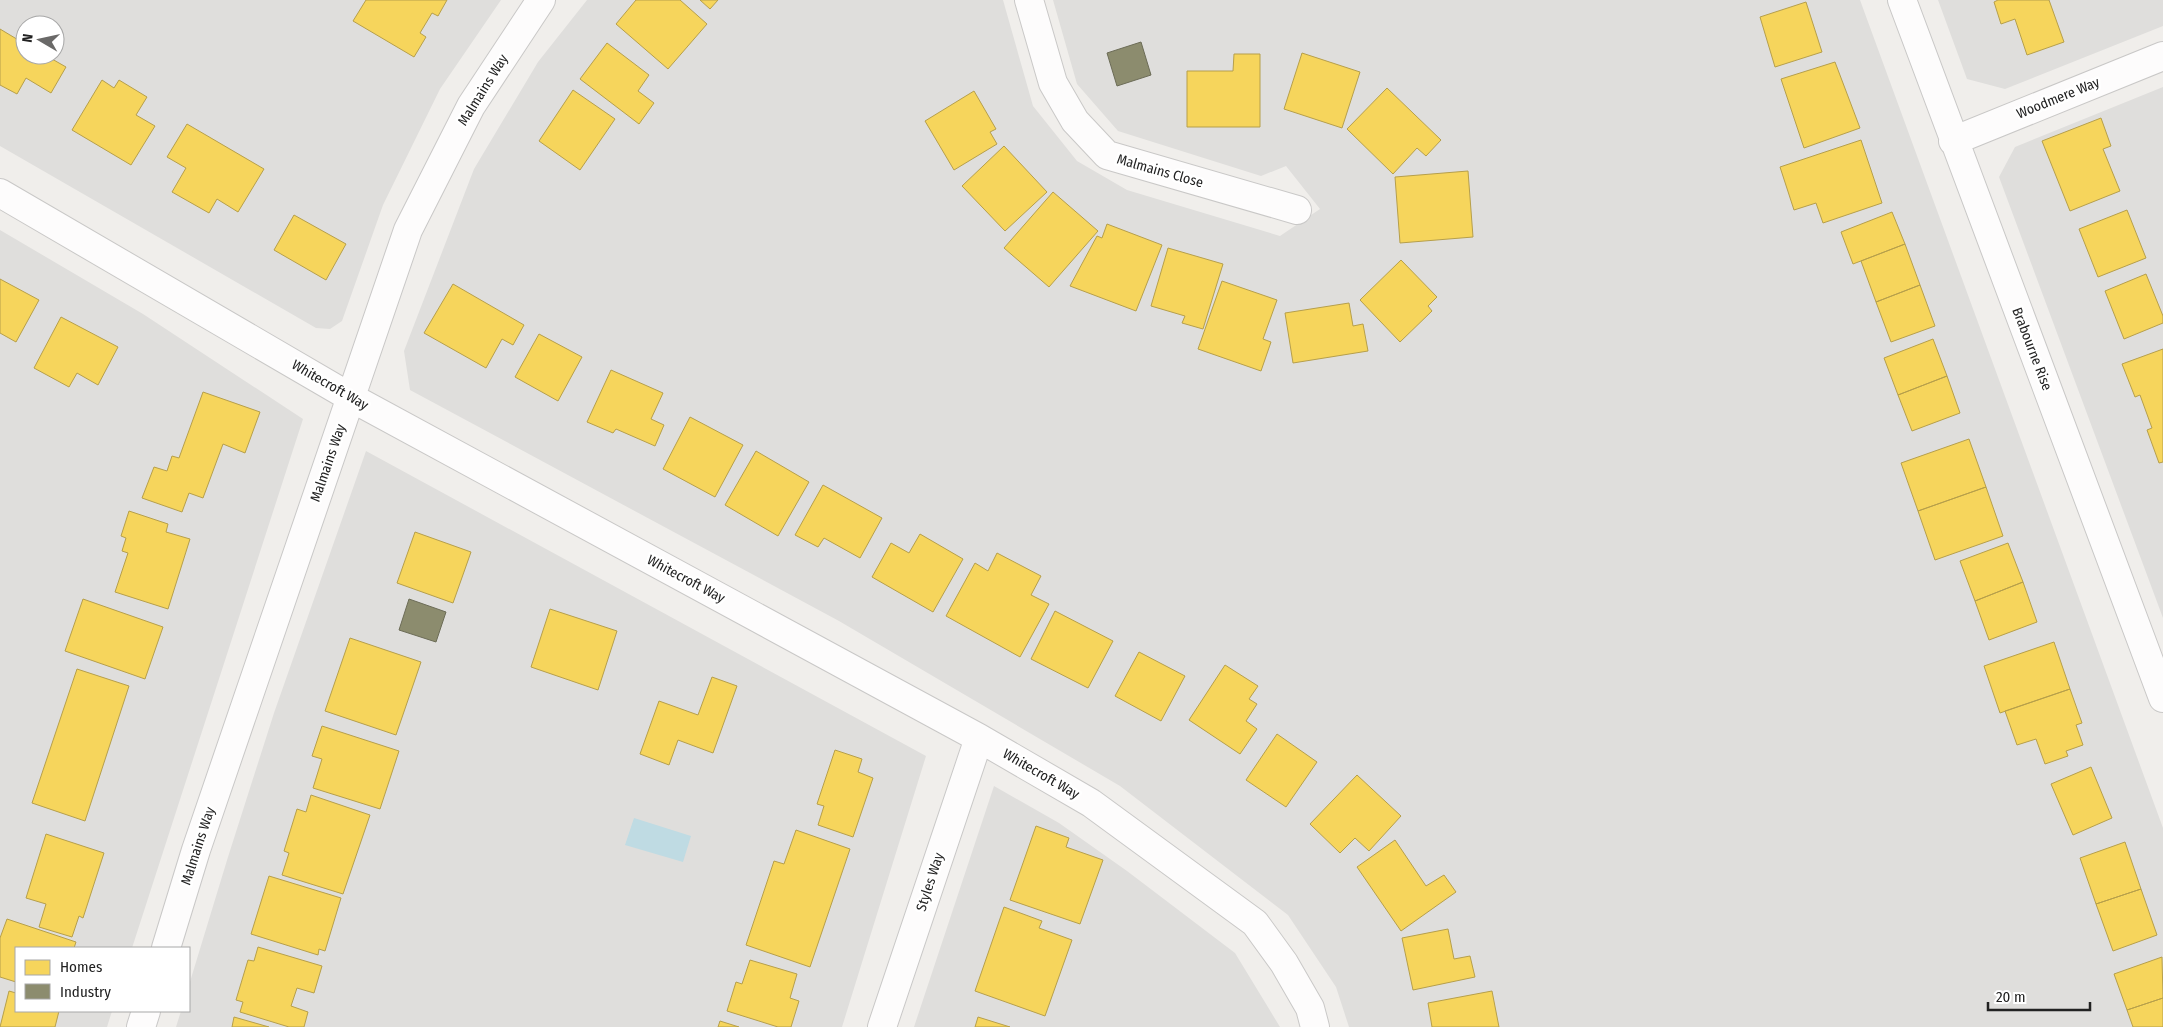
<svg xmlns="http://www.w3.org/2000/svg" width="2163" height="1027" viewBox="0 0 2163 1027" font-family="'Fira Sans Condensed',sans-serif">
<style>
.residential{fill:#dfdedc;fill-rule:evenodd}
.water{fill:#bfdbe3}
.homes{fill:#f6d55c;stroke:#b69f4b}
.industry{fill:#8c8c6e;stroke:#6c6c57}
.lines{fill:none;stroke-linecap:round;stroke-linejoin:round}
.street-casing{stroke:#c9c8c7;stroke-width:30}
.street{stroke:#fdfcfc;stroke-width:28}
.labels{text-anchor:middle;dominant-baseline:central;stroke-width:5;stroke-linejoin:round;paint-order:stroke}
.street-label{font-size:14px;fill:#222;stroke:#fff}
</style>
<rect width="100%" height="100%" fill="#f0eeeb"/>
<path class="residential" d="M0 0H501L440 89 383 205 342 321 330 329 316 328 0 146ZM25 25H55V55H25Z
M587 0H1003L1033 106 1077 161 1127 190 1280 236 1320 209 1286 166 1261 176 1118 131 1077 84 1053 0H1860L2163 828V1027H1349L1336 987 1288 915 1120 786 839 621 410 390 404 351 474 169 538 62Z
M1938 0H2163V26L2005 89 1967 79Z
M2163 87V618L1999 177 2015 147Z
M0 230 143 314 303 419 132 948H16V1011H112L107 1027H0Z
M366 451 926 756 842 1027H176L181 1011H189V985L228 857 274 713Z
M994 786 1059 823 1127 871 1235 953 1280 1027H914Z"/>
<path class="water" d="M634 818 691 836 683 862 625 845Z"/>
<path class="homes" d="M366 0H447L438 16 432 13 420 33 426 37 414 57 353 21Z
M636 0H680L707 24 668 69 616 24Z
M700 0H718L710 9Z
M1998 0H2049L2064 42 2027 55 2015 19 2001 24 1994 2Z
M1806 2 1822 52 1775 67 1760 17Z
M0 29 25 44V55H45L66 67 51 93 26 78 17 94 0 85Z
M607 43 649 75 638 91 654 103 639 124 580 79Z
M1302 53 1360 72 1342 128 1284 109Z
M1234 54H1260V127H1187V71H1233Z
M1835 62 1860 128 1804 148 1781 79Z
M102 80 114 88 119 80 147 97 136 115 155 126 131 165 72 130Z
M1387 88 1441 140 1426 156 1417 148 1393 174 1347 129Z
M573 90 615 119 580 170 539 141Z
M974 91 996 129 990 132 997 144 954 170 925 121Z
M2101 118 2111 146 2103 149 2120 191 2070 211 2042 141Z
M187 124 264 169 238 212 217 199 209 213 172 192 186 168 167 157Z
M1861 140 1882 203 1823 223 1816 203 1794 210 1780 167Z
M1004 146 1047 192 1005 231 962 186Z
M1468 171 1473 237 1400 243 1395 177Z
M1053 192 1098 231 1049 287 1004 248Z
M2127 210 2146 258 2098 277 2079 229Z
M1892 212 1905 244 1853 264 1841 232Z
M294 215 346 244 326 280 274 250Z
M1107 224 1162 245 1136 311 1070 286 1097 236 1102 238Z
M1905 244 1920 285 1876 302 1861 261Z
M1168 248 1223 264 1203 329 1182 323 1185 316 1151 306Z
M1401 260 1437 297 1428 306 1432 311 1400 342 1360 300Z
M2146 274 2163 316V323L2124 339 2105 291Z
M0 279 39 300 16 342 0 333Z
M1222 281 1277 300 1263 339 1271 342 1261 371 1198 349Z
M453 284 524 325 513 345 502 339 486 368 424 333Z
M1920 285 1935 326 1891 342 1876 302Z
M1349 303 1353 326 1363 324 1368 351 1293 363 1285 313Z
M61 317 118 347 98 385 77 373 69 387 34 368Z
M539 334 582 357 558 401 515 377Z
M1933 339 1947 376 1898 395 1884 358Z
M2163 349V462L2159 463 2147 430 2152 428 2140 395 2135 397 2122 364Z
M611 370 663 393 651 419 664 425 655 446 616 429 613 433 587 422Z
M1947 376 1960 413 1912 431 1898 395Z
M203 392 260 412 245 453 223 444 203 498 189 493 182 512 142 498 154 467 167 471 172 456 179 458Z
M690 417 743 445 715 497 663 469Z
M1969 439 1986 487 1918 511 1901 463Z
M756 451 809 482 778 536 725 505Z
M823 485 882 518 860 558 824 538 818 547 795 535Z
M1986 487 2003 536 1935 560 1918 511Z
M129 511 168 524 166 532 190 539 168 609 115 592 128 553 122 551 126 538 121 536Z
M415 532 471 552 453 603 397 583Z
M920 534 963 559 933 612 872 577 891 543 909 553Z
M2008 543 2023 582 1975 601 1960 561Z
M997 553 1041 576 1031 595 1049 604 1020 657 946 616 975 563 988 571Z
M2023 582 2037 622 1989 640 1975 601Z
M83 599 163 627 145 679 65 651Z
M550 609 617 631 598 690 531 667Z
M1055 611 1113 641 1088 688 1031 659Z
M350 638 421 662 396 735 325 711Z
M2054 642 2070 689 2000 713 1984 666Z
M1139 652 1185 676 1161 721 1115 696Z
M1225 665 1258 686 1249 699 1257 704 1246 721 1257 729 1240 754 1189 720Z
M77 669 129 686 85 821 32 803Z
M712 677 737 686 713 753 678 740 669 765 640 754 659 701 698 715Z
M2070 689 2082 723 2076 725 2083 745 2066 751 2068 756 2045 764 2036 739 2017 745 2005 711Z
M322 726 399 751 380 809 313 788 322 759 312 756Z
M1277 734 1317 762 1286 807 1246 780Z
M835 750 862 759 858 772 873 778 853 837 818 825 824 806 817 804Z
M2091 767 2112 818 2073 835 2051 784Z
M1357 775 1401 816 1369 851 1355 838 1340 853 1310 824Z
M311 795 370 815 343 894 282 875 289 853 284 851 297 809 306 812Z
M1036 826 1069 838 1066 847 1103 860 1080 924 1010 900Z
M796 830 850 849 810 967 746 945 774 861 784 864Z
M46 834 104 853 83 918 79 916 72 937 39 927 46 904 26 898Z
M1395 840 1426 886 1444 875 1456 892 1401 931 1357 867Z
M2125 842 2141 889 2096 904 2080 858Z
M269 876 341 898 325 951 319 949 318 955 251 934Z
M2141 889 2157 935 2113 951 2096 904Z
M1004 907 1042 921 1039 928 1072 940 1045 1016 975 991Z
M7 919 76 942 74 948H16V982L0 977V938Z
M1448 929 1454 959 1470 956 1475 977 1413 990 1402 938Z
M258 947 322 966 314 993 297 988 291 1006 308 1012 304 1027H289L240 1012 243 1002 236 1000 248 960 254 961Z
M2162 957 2163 998 2127 1010 2114 974Z
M750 960 797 974 790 998 799 1001 791 1027H778L727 1011 736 982 742 984Z
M9 991 16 993V1011H59L55 1027H0Z
M1492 991 1499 1027H1432L1428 1003Z
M2163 998V1027H2133L2127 1010Z
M234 1017 269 1027H232Z
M978 1017 1010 1027H975Z
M720 1021 739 1027H718Z"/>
<path class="industry" d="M1141 42 1151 75 1117 86 1107 53Z
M409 599 446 612 436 642 399 630Z"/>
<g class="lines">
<defs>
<path id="street" d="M1029 0 1053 83 1075 121 1107 155 1297 210
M1902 0 2163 698
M1953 141 2163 56
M0 193 350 397 979 738 1091 803 1255 923 1284 963 1310 1008 1315 1027
M166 948 196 850 408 230 471 106 541 0
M141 1027 146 1011
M882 1027 979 738"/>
</defs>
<use href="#street" class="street-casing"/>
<use href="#street" class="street"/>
</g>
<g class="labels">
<g class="street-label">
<text transform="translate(483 90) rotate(-58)">Malmains Way</text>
<text transform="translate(2058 98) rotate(-22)">Woodmere Way</text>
<text transform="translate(1160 171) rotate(16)">Malmains Close</text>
<text transform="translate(2032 349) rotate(69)">Brabourne Rise</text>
<text transform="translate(330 385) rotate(30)">Whitecroft Way</text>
<text transform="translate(328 463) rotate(-71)">Malmains Way</text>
<text transform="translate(686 579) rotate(28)">Whitecroft Way</text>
<text transform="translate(1041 774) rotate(30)">Whitecroft Way</text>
<text transform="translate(198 846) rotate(-72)">Malmains Way</text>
<text transform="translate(930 882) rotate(-72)">Styles Way</text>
</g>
</g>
<rect x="15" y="947" width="175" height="65" fill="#ffffff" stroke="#a7a7a7"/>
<rect x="25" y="960" width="25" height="15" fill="#f6d55c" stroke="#a7a7a7"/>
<text x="60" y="972" font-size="15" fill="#222222">Homes</text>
<rect x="25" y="984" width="25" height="15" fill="#8c8c6e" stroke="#a7a7a7"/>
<text x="60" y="997" font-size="15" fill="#222222">Industry</text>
<g transform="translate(40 40) rotate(279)"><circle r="24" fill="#ffffff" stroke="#a7a7a7"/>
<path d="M0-4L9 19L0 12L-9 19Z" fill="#6a6968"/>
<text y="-8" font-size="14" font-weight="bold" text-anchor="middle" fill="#222222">N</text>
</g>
<path d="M1988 1002v8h102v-8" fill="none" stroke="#222222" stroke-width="2.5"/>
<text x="1996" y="1002" font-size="15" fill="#222222" stroke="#ffffff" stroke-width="4" paint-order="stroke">20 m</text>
</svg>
